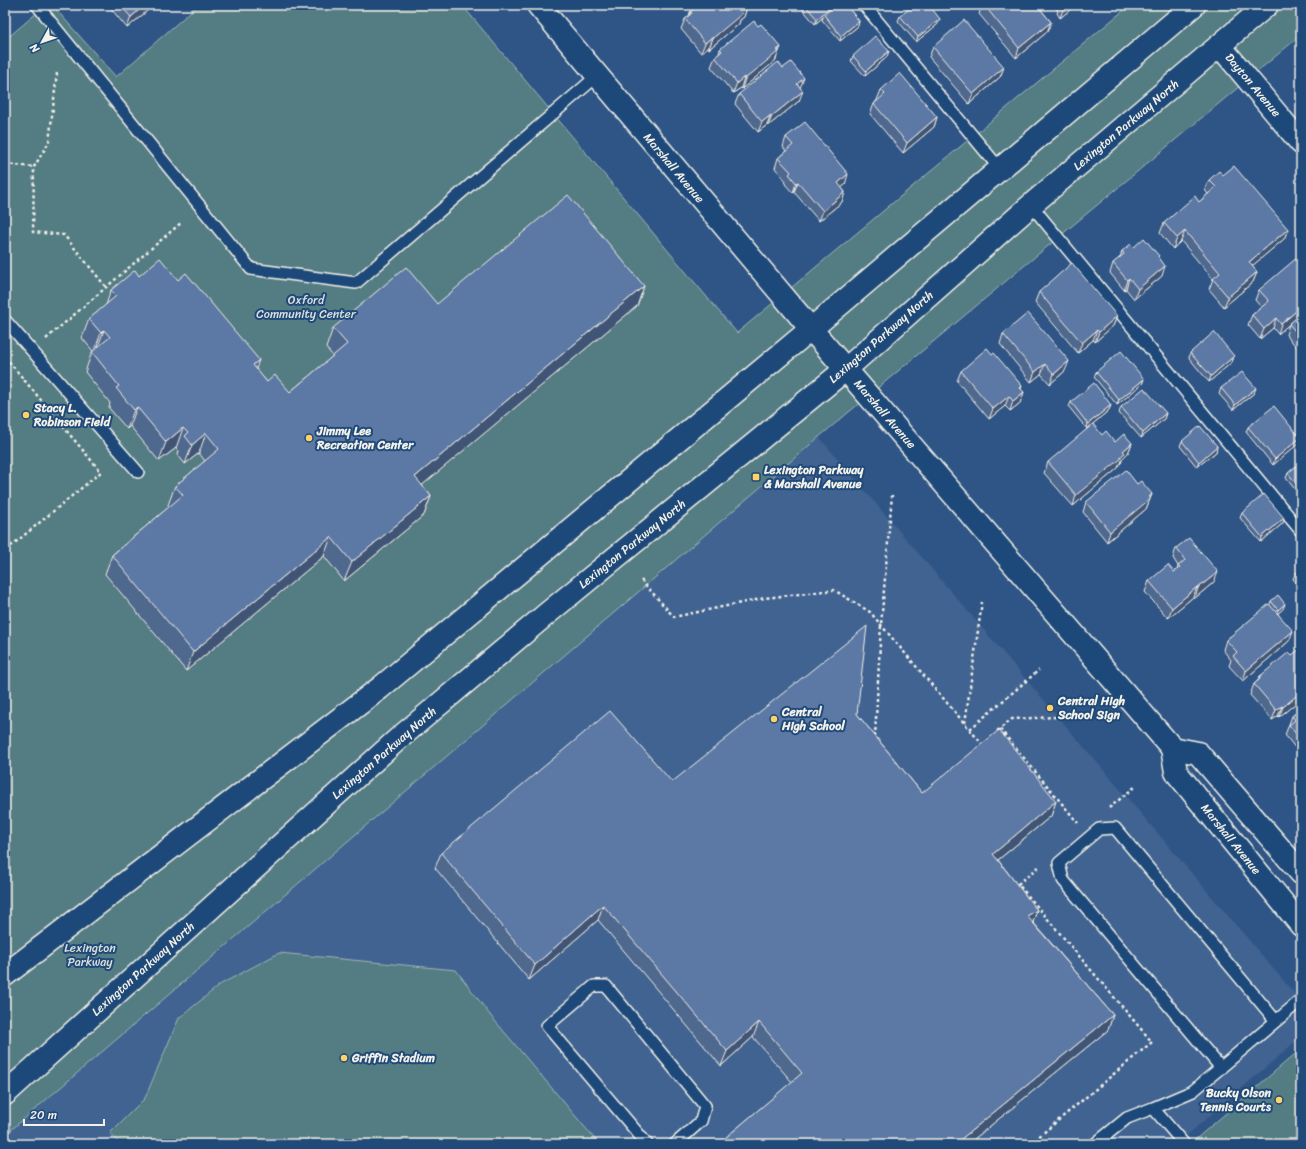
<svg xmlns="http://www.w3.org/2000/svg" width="1306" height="1149" viewBox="0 0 1306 1149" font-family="Sriracha,sans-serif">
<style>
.built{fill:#406391}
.green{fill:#527c83;stroke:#a3b6b6}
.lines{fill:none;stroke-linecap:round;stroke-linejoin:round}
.lane-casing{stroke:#f4f1e8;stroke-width:14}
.street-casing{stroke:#f4f1e8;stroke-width:25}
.secondary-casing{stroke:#f4f1e8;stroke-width:25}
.path{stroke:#f4f1e8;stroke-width:2.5;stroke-dasharray:3 3;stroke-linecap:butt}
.lane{stroke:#1f4a7a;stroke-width:11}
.street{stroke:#1f4a7a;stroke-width:22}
.secondary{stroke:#1f4a7a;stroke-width:22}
.wall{fill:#4f678e;stroke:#f4f1e8}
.shaded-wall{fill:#405474;stroke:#f4f1e8}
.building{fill:#5c78a5;stroke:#f4f1e8}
.poi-dot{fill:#ffd166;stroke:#1f4a7a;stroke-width:1.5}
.labels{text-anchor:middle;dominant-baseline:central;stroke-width:4;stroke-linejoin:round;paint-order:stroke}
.street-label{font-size:12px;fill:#f4f1e8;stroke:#1f4a7a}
.park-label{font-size:12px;fill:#dcdfd9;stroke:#1f4a7a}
.poi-label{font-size:12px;font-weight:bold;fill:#f4f1e8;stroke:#1f4a7a;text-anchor:start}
</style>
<rect width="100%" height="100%" fill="#2e5586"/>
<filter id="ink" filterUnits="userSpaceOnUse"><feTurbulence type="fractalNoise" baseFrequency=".025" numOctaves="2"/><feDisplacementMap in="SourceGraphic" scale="8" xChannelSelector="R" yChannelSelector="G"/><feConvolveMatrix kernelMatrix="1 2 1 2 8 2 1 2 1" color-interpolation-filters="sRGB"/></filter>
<g filter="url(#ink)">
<path class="built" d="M819 437 1301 1001V1037L1177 1144H5V1132Z"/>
<path class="green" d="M46 5H52L116 77 198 5H462L737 333 1130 5H1301V35L819 437 5 1135V40Z
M279 953 456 970 490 1015 599 1144H120L110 1133 145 1098 179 1018 221 984Z
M1301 1049V1144H1190Z"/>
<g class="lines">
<defs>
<path id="lane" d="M37 5 251 269 356 283 597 76
M864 5 1000 169
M1031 205 1301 531
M5 320 138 472
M1221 1068 1063 880 1059 863 1099 829 1115 828 1276 1021
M1153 1108 1184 1144
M647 1144 547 1026 594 986H606L705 1106 701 1121 675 1144
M1095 1144 1127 1118 1153 1108 1193 1091 1301 1000"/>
<path id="street" d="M1220 46 1301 143"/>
<path id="secondary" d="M538 5 811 329 1172 748 1176 772 1301 925
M1172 748 1198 753 1301 873
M5 975 380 688 811 329 1194 5
M5 1094 398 739 549 612 846 369 1031 205 1267 5"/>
</defs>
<use href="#lane" class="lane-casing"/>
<use href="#street" class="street-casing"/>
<use href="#secondary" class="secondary-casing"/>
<path class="path" d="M57 73 49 142 34 167 33 232 64 235 106 287
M5 164 34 167
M46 339 182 222
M5 357 101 472 5 551
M641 580 674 617 765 598 834 590 870 612 982 744 984 742
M965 723 982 602
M970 729 1039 670
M1000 729 1078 823
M997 731 1012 719 1078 716
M875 737 881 625 892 495
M1109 808 1136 786
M1030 1144 1152 1042 1018 884 1041 865"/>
<use href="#lane" class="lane"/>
<use href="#street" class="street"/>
<use href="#secondary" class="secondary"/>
</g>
<path class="wall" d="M108 5H154L127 28Z
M799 5H846L859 21 858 26 840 41 822 20 823 17 815 24Z
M982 5H1037L1051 22 1047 32 1016 58 979 14Z
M1053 5H1076L1060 18 1057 13 1058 11Z
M747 7 744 17 740 20 739 24 709 49 708 47 701 53 681 29 685 19 689 16 690 12Z
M900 16 938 24 916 42 898 21Z
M933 47 1004 67 1000 77 969 104 929 57Z
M720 49 777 57 775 61 742 89 741 88 733 93 711 67 715 57 719 54Z
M853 56 887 57 865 76 851 61Z
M800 88 799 101 768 126 767 125 758 132 735 104 739 94Z
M881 90 937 117 934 127 903 153 870 114 874 104 877 100Z
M786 137 845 185 841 187 845 192 842 202 819 221 794 192 793 193 785 184 786 181 775 168 778 158 786 151 783 147Z
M1223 175 1288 229 1284 239 1252 266 1257 272 1253 282 1224 307 1209 289 1213 279 1181 241 1173 249 1160 233 1164 223 1199 202 1208 194 1205 190 1209 180Z
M1134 247 1159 257 1162 276 1134 299 1126 289 1124 290 1110 273 1113 263 1120 258 1122 251Z
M139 276 178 280 267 382 290 392 333 356 326 348 333 328 437 304 644 286 637 306 422 485 431 496 424 515 344 581 324 556 186 671 105 574 112 555 169 507 168 505 175 486 205 461 199 453 185 464 178 455 179 451 176 448 159 461 130 426 127 429 109 408 110 403 85 372 92 352 93 351 82 338 89 319 106 305 111 290Z
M1259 290 1301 314 1278 334 1273 328 1260 339 1248 325 1252 315 1261 307 1255 300Z
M1039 292 1117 316 1113 326 1095 342 1093 340 1078 353 1035 302Z
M1301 314V352L1286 335 1289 324Z
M1003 334 1065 371 1050 384 1041 374 1031 382 1000 344Z
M1190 353 1234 356 1232 362 1209 382 1189 358Z
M992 354 1022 386 1021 389 1024 392 1020 403 1010 411 1005 406 989 419 957 381 961 371Z
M1096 372 1144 379 1142 384 1117 405 1094 377Z
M1221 388 1254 393 1233 410 1219 394Z
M1071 402 1111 405 1109 410 1087 429 1069 407Z
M1121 407 1166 413 1164 419 1141 438 1119 413Z
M1248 427 1300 438 1299 443 1273 465 1246 432Z
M1102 435 1115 442 1132 443 1128 453 1123 458 1121 463 1119 465 1118 468 1073 506 1044 473 1048 462Z
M1182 441 1217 446 1216 452 1197 467 1180 446Z
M1301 462V497L1286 478 1288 473Z
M1137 484 1152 494 1146 509 1107 542 1083 512 1086 502Z
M1242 513 1283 523 1261 542 1240 518Z
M1176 548 1214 582 1195 598 1193 597 1168 618 1145 592 1149 581 1174 572 1177 570 1178 566 1173 558Z
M1301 569V589L1293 579 1295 574Z
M1271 601 1283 609 1278 613 1289 641 1243 681 1229 666 1231 660 1223 650 1226 640 1270 604Z
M1301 650V699L1279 717 1278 716 1272 720 1250 695 1254 684 1257 682 1259 677Z
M1301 709V755L1285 735 1292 716Z
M857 714 922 793 1056 801 1051 816 998 860 1037 910 1033 922 1113 1015 1108 1030 968 1144H718L792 1082 753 1037 721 1066 598 920 529 980 435 868 441 853 672 782Z"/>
<path class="shaded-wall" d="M145 5H154L127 28 131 17Z
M833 5H837L824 15 823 17 815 24 817 19Z
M1067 5H1076L1060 18 1064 7Z
M747 7 744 17 740 20 739 24 709 49 713 38Z
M940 19 938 24 916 42 918 37Z
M859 21 858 26 840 41 841 36Z
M1051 22 1047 32 1016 58 1019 48Z
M712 37 708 47 701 53 705 43Z
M781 47 775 61 742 89 745 79Z
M889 51 887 57 865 76 866 71Z
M1004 67 1000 77 969 104 973 94Z
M744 77 741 88 733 93 737 83Z
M804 78 800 88 797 84Z
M803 91 799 101 768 126 772 116Z
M771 115 767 125 758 132 762 122Z
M937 117 934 127 903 153 907 143Z
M848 174 845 185 834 193 838 183Z
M798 182 794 192 793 193 796 183Z
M845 192 842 202 819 221 823 211Z
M1288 229 1284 239 1245 272 1249 262Z
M1185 231 1181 241 1173 249 1177 238Z
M1165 266 1162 276 1134 299 1138 289Z
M1257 272 1253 282 1224 307 1228 297Z
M1129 278 1126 289 1124 290 1127 280Z
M644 286 637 306 408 497 415 477Z
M1301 307V314L1278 334 1281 324Z
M1117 316 1113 326 1095 342 1099 332Z
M1276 318 1273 328 1260 339 1264 329Z
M104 330 97 349 94 352 101 333Z
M1097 330 1093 340 1078 353 1082 343Z
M1234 356 1232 362 1209 382 1211 376Z
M259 360 252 380 253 365Z
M1069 361 1065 371 1050 384 1054 374Z
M1045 364 1041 374 1031 382 1035 372Z
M1144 379 1142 384 1117 405 1119 400Z
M1256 388 1254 393 1233 410 1235 405Z
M1024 392 1020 403 1010 411 1013 401Z
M1009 396 1005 406 989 419 993 409Z
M1111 405 1109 410 1087 429 1088 424Z
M137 407 130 426 127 429 134 410Z
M1166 413 1164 419 1141 438 1143 433Z
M183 428 176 448 159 461 166 442Z
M206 433 199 453 185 464 192 445Z
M1300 438 1299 443 1273 465 1275 459Z
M1132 443 1128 453 1123 458 1121 463 1119 465 1118 468 1073 506 1076 495 1123 451Z
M1217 446 1216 452 1197 467 1199 462Z
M1152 494 1146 509 1107 542 1110 532Z
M431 496 424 515 344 581 352 562Z
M1284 518 1283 523 1261 542 1262 537Z
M331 537 324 556 186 671 193 652Z
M1218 572 1214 582 1195 598 1198 588Z
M1197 587 1193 597 1168 618 1172 608Z
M1285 604 1283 609 1276 615 1278 610Z
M1293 631 1289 641 1243 681 1246 671Z
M1301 692V699L1279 717 1283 707Z
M1282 706 1278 716 1272 720 1276 710Z
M1056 801 1051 816 987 869 993 854Z
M603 905 598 920 529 980 535 965Z
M1037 910 1032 925 1027 916Z
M1113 1015 1108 1030 968 1144H955Z
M759 1022 753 1037 721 1066 727 1051Z"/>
<path class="building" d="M120 5H145L131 17Z
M699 5H746L747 7 742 12 743 13 713 38 712 37 705 43 685 19 692 13 690 12Z
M805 5H833L817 19Z
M835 5H846L859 21 841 36 824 15Z
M914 5H929L940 19 918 37 900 16Z
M984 5H1037L1051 22 1019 48Z
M1062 5H1067L1064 7Z
M964 20 1004 67 973 94 933 47Z
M754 21 758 26 761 24 781 47 777 50 779 51 745 79 744 77 737 83 715 57 722 51 720 49Z
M875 36 889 51 866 71 853 56Z
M778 62 783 68 791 62 804 78 797 84 803 91 772 116 771 115 762 122 739 94Z
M900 73 937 117 907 143 874 104 885 94 881 90Z
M805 122 848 174 838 183 845 192 823 211 798 182 796 183 789 174 791 172 778 158 793 145 786 137Z
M1234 166 1288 229 1249 262 1257 272 1228 297 1213 279 1220 273 1185 231 1177 238 1164 223 1195 196 1199 202 1216 187 1209 180 1219 171 1223 175Z
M568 195 644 286 415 477 431 496 352 562 331 537 193 652 112 555 183 495 175 486 219 449 206 433 192 445 185 436 188 433 183 428 166 442 137 407 134 410 116 388 119 386 92 352 110 337 104 330 101 333 89 319 116 296 111 290 135 270 139 276 160 258 178 280 186 273 259 360 253 365 267 382 275 375 290 392 347 344 333 328 406 267 437 304Z
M1144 238 1159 256H1158L1165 266 1138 289 1129 278 1127 280 1113 263 1124 254 1122 251 1131 244 1134 247Z
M1299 256 1301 258V307L1281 324 1276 318 1264 329 1252 315 1269 301 1259 290Z
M1072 263 1117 316 1099 332 1097 330 1082 343 1039 292Z
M1028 313 1069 361 1054 374 1045 364 1035 372 1003 334Z
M1301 314V338L1289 324Z
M1214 332 1234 356 1211 376 1190 353Z
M987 348 992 354 994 353 1022 386 1020 388 1024 392 1013 401 1009 396 993 409 961 371Z
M1121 351 1144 379 1119 400 1096 372Z
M1242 372 1256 388 1235 405 1221 388Z
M1094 383 1111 405 1088 424 1071 402Z
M1144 388 1166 413 1143 433 1121 407Z
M1274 406 1300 438 1275 459 1248 427Z
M1093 424 1102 435 1106 431 1115 442 1124 434 1132 443 1123 451 1125 453 1120 457 1122 458 1076 495 1048 462Z
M1200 426 1217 446 1199 462 1182 441Z
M1301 462V490L1288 473Z
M1126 470 1137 484 1141 481 1152 494 1149 497 1150 499 1110 532 1086 502Z
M1264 494 1284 518 1262 537 1242 513Z
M1189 538 1218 572 1198 588 1197 587 1172 608 1149 581 1168 565 1174 572 1180 568 1178 566 1185 560 1176 548Z
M1301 569V582L1295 574Z
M1278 595 1285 604 1278 610 1271 601Z
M1269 604 1293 631 1246 671 1233 656 1237 652 1226 640Z
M867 626 857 714 922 793 999 730 1056 801 993 854 1037 910 1027 916 1113 1015 955 1144H718L802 1073 759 1022 727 1051 603 905 535 965 441 853 610 711 672 782Z
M1300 649 1301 650V692L1283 707 1282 706 1276 710 1254 684 1260 679 1259 677 1289 652 1292 655Z
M1301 709V740L1289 725 1295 720 1292 716Z"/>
</g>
<g class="poi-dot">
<circle cx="26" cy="415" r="4"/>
<circle cx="309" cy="438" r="4"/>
<rect x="752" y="473" width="8" height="8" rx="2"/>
<circle cx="1050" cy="708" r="4"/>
<circle cx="774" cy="719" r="4"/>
<circle cx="344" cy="1058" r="4"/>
<circle cx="1279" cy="1100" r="4"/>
</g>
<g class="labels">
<g class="street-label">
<text transform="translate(1253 85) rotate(50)">Dayton Avenue</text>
<text transform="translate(1126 125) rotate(-40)">Lexington Parkway North</text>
<text transform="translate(674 168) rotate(50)">Marshall Avenue</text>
<text transform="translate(881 337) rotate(-41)">Lexington Parkway North</text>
<text transform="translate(885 414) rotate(49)">Marshall Avenue</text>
<text transform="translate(632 544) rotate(-39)">Lexington Parkway North</text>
<text transform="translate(384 753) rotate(-41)">Lexington Parkway North</text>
<text transform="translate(1231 839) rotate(51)">Marshall Avenue</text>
<text transform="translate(143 969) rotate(-42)">Lexington Parkway North</text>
</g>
<g class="park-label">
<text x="306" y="300">Oxford<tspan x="306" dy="14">Community Center</tspan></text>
<text x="90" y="948">Lexington<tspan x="90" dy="14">Parkway</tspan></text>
</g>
<g class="poi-label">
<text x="34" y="408">Stacy L.<tspan x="34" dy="14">Robinson Field</tspan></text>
<text x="317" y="431">Jimmy Lee<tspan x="317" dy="14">Recreation Center</tspan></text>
<text x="764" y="470">Lexington Parkway<tspan x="764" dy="14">&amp; Marshall Avenue</tspan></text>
<text x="1058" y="701">Central High<tspan x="1058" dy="14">School Sign</tspan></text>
<text x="782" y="712">Central<tspan x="782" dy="14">High School</tspan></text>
<text x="352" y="1058">Griffin Stadium</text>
<text x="1271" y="1093" text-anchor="end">Bucky Olson<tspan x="1271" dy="14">Tennis Courts</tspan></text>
</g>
</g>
<rect width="1306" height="1149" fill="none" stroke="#1f4a7a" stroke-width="20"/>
<rect x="10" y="10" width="1286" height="1129" fill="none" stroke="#f4f1e8" stroke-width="1.5" filter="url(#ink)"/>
<g transform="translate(42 42) rotate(230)" stroke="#1f4a7a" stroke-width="3" paint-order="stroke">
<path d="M0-3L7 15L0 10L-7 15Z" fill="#f4f1e8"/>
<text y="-6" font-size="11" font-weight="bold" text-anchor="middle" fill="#f4f1e8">N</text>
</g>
<path d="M24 1119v6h80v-6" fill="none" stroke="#f4f1e8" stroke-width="2"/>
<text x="30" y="1119" font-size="12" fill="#f4f1e8" stroke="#1f4a7a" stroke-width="3" paint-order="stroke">20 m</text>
</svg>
